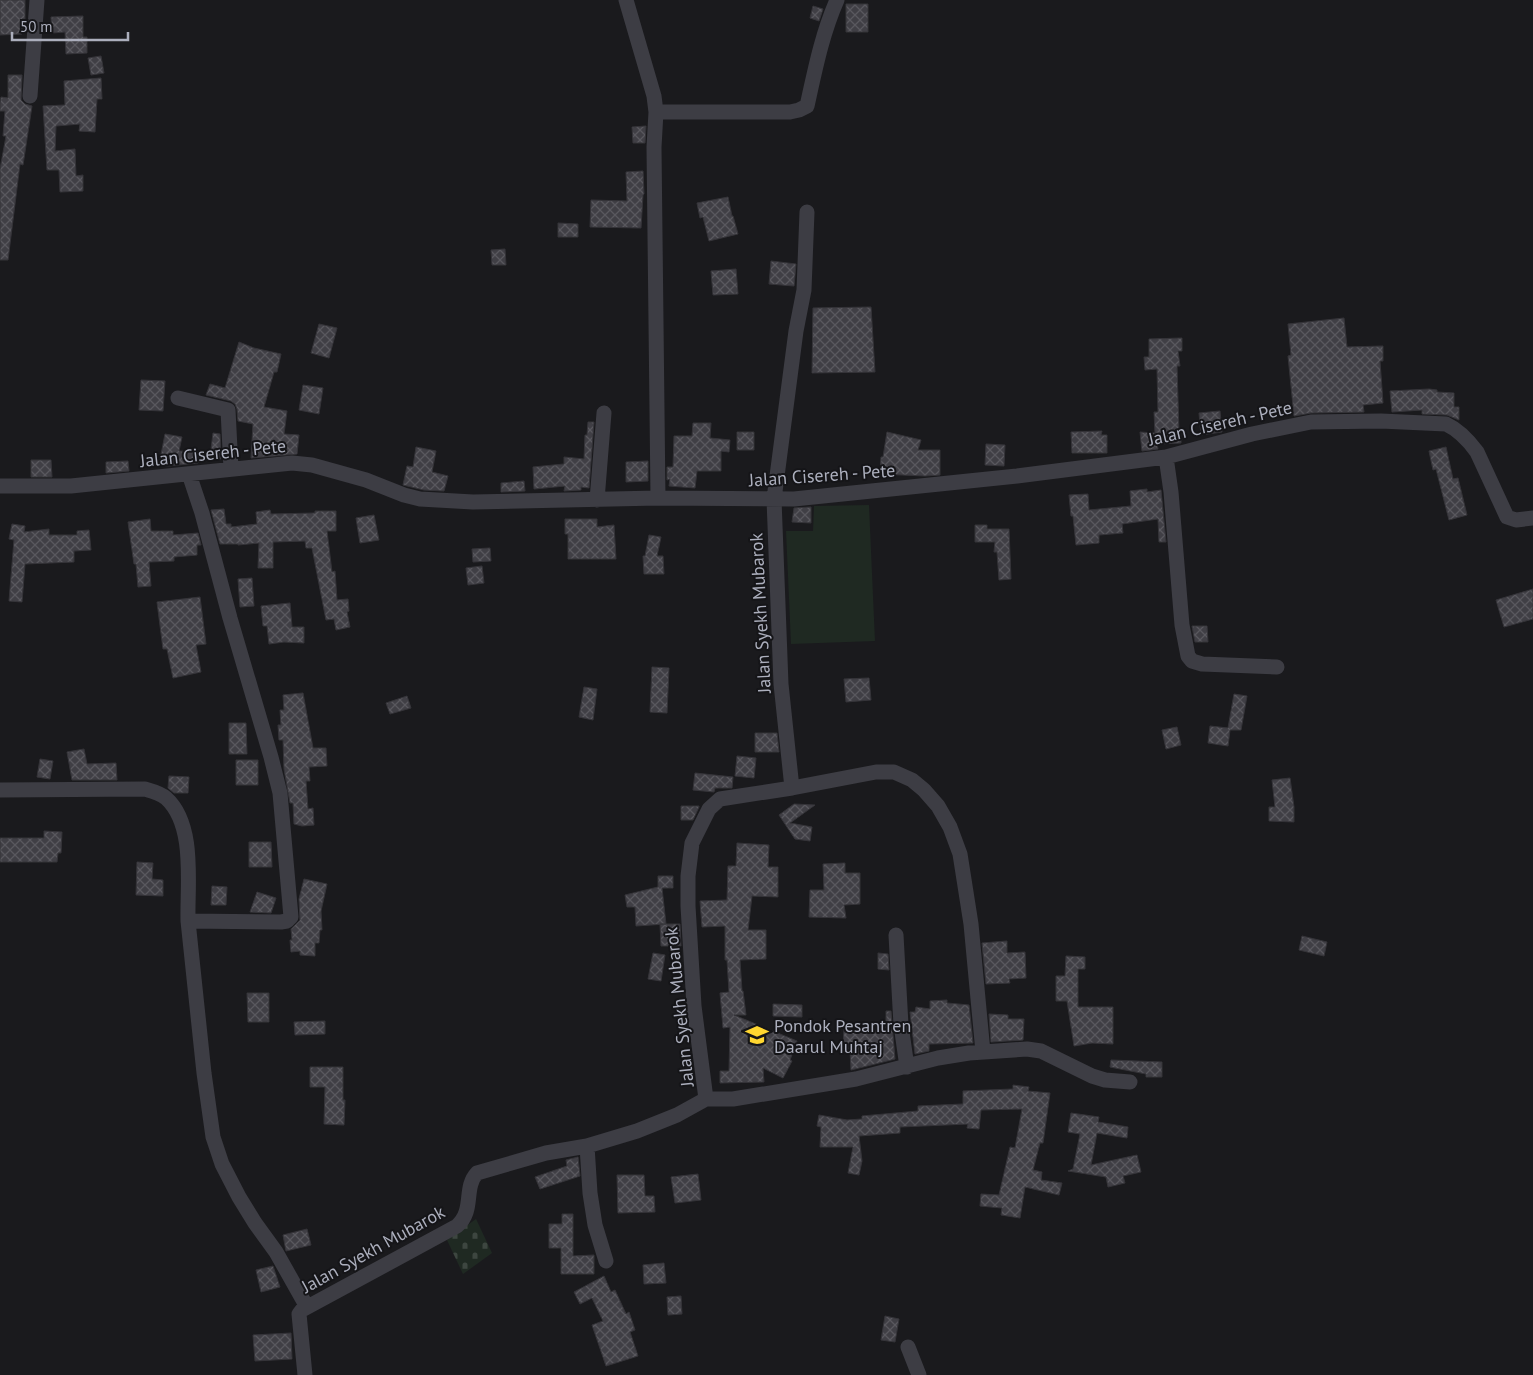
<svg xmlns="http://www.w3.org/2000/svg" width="1533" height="1375" viewBox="0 0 1533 1375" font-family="'PT Sans',sans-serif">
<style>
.grass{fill:#1f2922}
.cemetery{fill:url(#cemetery-stones)}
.building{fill:url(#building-cross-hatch);stroke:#353439}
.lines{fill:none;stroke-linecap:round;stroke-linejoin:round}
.street{stroke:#3d3d44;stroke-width:15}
.labels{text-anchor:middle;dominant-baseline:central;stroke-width:4;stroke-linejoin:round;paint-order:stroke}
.street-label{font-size:18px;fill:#acafbd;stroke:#151518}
.poi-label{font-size:18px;fill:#acafbd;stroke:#151518;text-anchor:start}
</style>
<defs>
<pattern id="cemetery-stones" width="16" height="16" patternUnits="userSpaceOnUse" patternTransform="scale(1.25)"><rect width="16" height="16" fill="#1f2922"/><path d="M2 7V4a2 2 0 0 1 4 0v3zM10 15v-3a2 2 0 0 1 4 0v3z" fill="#3d4640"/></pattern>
<pattern id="building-cross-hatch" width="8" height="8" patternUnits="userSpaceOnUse" patternTransform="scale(1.25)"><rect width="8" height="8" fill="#403f45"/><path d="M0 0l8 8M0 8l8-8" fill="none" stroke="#59585e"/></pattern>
</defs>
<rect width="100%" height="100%" fill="#1a1a1d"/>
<path class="grass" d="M869 505 875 641 791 644 786 531H813L814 506Z"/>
<path class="cemetery" d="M476 1219 492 1253 463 1274 447 1240Z"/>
<path class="building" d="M0 0H25V19H22V34L0 35Z
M846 4H868V32H846Z
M813 6 823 9 819 21 810 18Z
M83 16V37H87V53L66 54 65 32 52 33 51 17Z
M101 56 104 73 91 75 88 58Z
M8 75H22L21 100 25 104 32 106 23 165 20 164 8 260H0V169L6 136H3L5 111H0V103L1 97 8 98Z
M101 78 102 99H97L95 132 79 131 80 124 56 126 55 151 75 149 76 176 83 175V191L60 192 59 170H47L43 106 65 105 64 81Z
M646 126 645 143H633L632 127Z
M643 171 644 194 643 195 641 228 590 227 591 200 627 201 626 172Z
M728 197 732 216H733L738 234 709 241 703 217 700 218 697 203Z
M558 223 578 224V237H558Z
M505 249 506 265H492L491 250Z
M771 261 796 264 794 286 769 284Z
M736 269 738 294 713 295 711 271Z
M871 307 875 372 812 373 813 308Z
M1344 318 1347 347 1383 346V361H1380L1383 403 1363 405 1364 412 1311 413 1294 416 1288 356 1291 355 1288 324Z
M319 324 337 328 329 358 311 353Z
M1182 338V351H1178L1180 366H1177L1179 433H1181V443L1157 444 1158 449 1142 451 1140 432 1155 433 1154 412H1158L1157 369 1145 370 1144 357H1149V339Z
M239 342 254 348 281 354 277 372H274L264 407 287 411 284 434 299 435 297 454 251 458 253 424 238 421 237 409 235 404 231 401 206 395 210 384 225 388Z
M141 380 165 381 163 411 139 410Z
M303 385 323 388 319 414 299 410Z
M1429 389 1437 390V392L1454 393V407H1459V420L1447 415 1422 414V410L1392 412 1390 391Z
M1220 411 1222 432 1201 435 1199 413Z
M588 422H594L589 488 581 487V490L564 491 565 486 534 489 533 467 564 464V457L584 459 585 435H587Z
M693 423H711L710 438 730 440 729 452 721 451V471H697L695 488 669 486 670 479 667 480V467H673L674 436H692Z
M1102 431 1101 435H1107V453H1072L1071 432Z
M737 432H754V450H737Z
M887 432 921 440 918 450H940V475L925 476 880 474 881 457H883Z
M213 433 220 434 221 459 210 458Z
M165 434 182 437 179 451 199 452 198 463 168 466 159 465Z
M986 444 1005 445 1004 466 985 465Z
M416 447 436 451 432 472 448 476 444 491 424 490 403 485 407 466 413 467Z
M1446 447 1453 479 1458 478 1467 515 1449 520 1436 469 1433 470 1429 451Z
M31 460H51L52 477H31Z
M128 461 129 471 106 473V462Z
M648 461V481L626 482V462Z
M524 481 525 491 501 492V483Z
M1147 489V492L1161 490 1166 542H1159L1158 519 1122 524 1123 533 1099 535V543L1076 545 1073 516H1071L1069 495 1088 494 1089 510 1131 506 1130 491Z
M811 507V523L792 522 794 508Z
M224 509 226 524H231V527L257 524 256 512 270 510 271 514 315 513V511H336V531H327L332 572 335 571 337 600 348 599 349 611 347 612 350 627 336 630 334 619 326 620 312 548H306L305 541 273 542V568H258L259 543 238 545V544H220L211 510Z
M374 515 379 540 360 543 356 518Z
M150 519 151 531H173V535L198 533 201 545H197V555L174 557V561L149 562 151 586 138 587 136 564H134L128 522Z
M565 519H597V527L614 525 616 559H568V534H565Z
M12 524 25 526 24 532 49 529V535H77V531L89 530 91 550 74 551V562L25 564 22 602 9 601 14 540 9 539Z
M975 525H987V529H1009L1011 579 999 580 997 552H994L995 542H975Z
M649 535 661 537 657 556H663L664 574H644L643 556H645Z
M490 548 491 561 473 562 472 549Z
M482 566 484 583 468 585 466 568Z
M252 578 254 606 240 607 238 579Z
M1533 589V619L1504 627 1496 600Z
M200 597 206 644 196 645 201 672 173 678 167 649H163L157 602Z
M290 603 292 627H304V643L284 642 269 644 267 626H263L261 606Z
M1192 626H1207L1208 642H1195Z
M652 667 669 668 667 713 650 712Z
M869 678 871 700 846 702 844 679Z
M584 687 597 689 593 720 579 717Z
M303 693 313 748H326L327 766 309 767 310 781H306L308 809 313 808 314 825 302 826 294 824 293 803H290L284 769 283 740H279L278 725H281L280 710H284L283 695Z
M1234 694 1247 696 1241 730H1230L1228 746 1208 743 1210 726 1228 728Z
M407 696 411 708 390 714 386 703Z
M229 723H246L247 754H229Z
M1177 727 1181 745 1166 749 1162 730Z
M755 733H777L779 752H755Z
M84 749 87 764 116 763 117 780H72L67 752Z
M737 756 756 758 754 778 735 776Z
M40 759 53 761 50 779 37 777Z
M236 760H258V785H236Z
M695 773 733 777 732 788H715L714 792 693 790Z
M169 776 189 777 188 793H174L168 788Z
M1290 778 1294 807V822L1269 821V807H1275L1272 780Z
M794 804 815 805 790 823 812 827 810 841 795 839 779 815Z
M681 806H699V807L693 820H681Z
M44 831 62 832 61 853H58L57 862H0V838H44Z
M249 842H271L272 867H249Z
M737 843 769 845 768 867H778V897L752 896 748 930H766V959L740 960 742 991H743L746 1015H734L797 1041 790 1060 792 1061 783 1078 763 1068 764 1082 720 1083V1071H729L730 1027 723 1028 720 993 729 992 727 960H725V926L702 927 700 901 727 900 728 866H736Z
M137 862 153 863 152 879 163 880V896L136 895Z
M845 863V873H860V904L844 905 846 918 809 917 810 890H824L823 864Z
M658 876H673V888H662L666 924 636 926 635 907H627L625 895 658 887Z
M304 879 327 884 321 911 322 930H320L319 943H315V956L300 955V951L291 952 290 940H292L291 929 300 920 299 899Z
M212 886 227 887 226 905H211Z
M257 892 276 898 271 913 250 912Z
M660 924H680L681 946H661Z
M1302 936 1327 942 1324 956 1299 950Z
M1007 941V953L1025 952 1026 978 1009 979 1010 983 986 984 982 943Z
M653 953 665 955 661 981 648 979Z
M878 953 888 954 889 970 878 969Z
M1066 956 1085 957V969H1078V1007H1113V1044L1092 1043 1074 1046 1067 1001H1056V976H1065Z
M247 993H269V1022H248Z
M947 1000V1003L969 1005 973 1043 929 1044V1051L915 1054 910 1012H915L916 1007 930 1009V1001Z
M773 1004 802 1005V1017L773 1016Z
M886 1011H891L895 1059 851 1070 850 1050 843 1049 844 1029 886 1031Z
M989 1014 1008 1015V1019H1024L1023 1040 991 1042Z
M325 1021V1034L295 1035 294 1022Z
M1111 1060 1162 1062V1077H1146V1074L1110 1067Z
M310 1067H343V1100H345L344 1125 324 1124 325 1087H310Z
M1013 1085 1029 1087 1028 1091 1050 1093 1043 1143H1040L1033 1170 1042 1172 1041 1180 1062 1183 1059 1195 1025 1187 1020 1218 1001 1215 1002 1208 980 1206 981 1194 999 1195 1010 1147 1015 1148 1022 1109 981 1110 979 1129 967 1128 968 1124 900 1127V1133L859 1136 862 1161 859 1175 848 1173 853 1147H820L821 1127 817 1126 819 1115 847 1120 862 1119V1116L918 1111V1106L963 1104V1091L1013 1089Z
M1071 1113 1099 1117 1098 1122 1128 1127 1127 1138 1097 1133 1091 1165 1137 1155 1141 1172 1123 1176 1125 1183 1108 1187 1106 1177 1068 1171 1073 1169 1080 1134 1068 1132Z
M578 1157 580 1176 540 1189 535 1177 567 1166 566 1160Z
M698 1174 701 1200 675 1203 671 1177Z
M617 1175H644L645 1196H654L655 1212 618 1213Z
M562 1214H573V1256L594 1255V1274H561V1248H549V1224H562Z
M307 1229 311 1245 286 1251 283 1235Z
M664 1263 666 1283 644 1284 643 1265Z
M273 1266 280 1287 261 1292 256 1270Z
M604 1276 611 1292 615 1290 626 1314 629 1312 635 1330 630 1332 638 1356 606 1366 592 1325 603 1321 592 1298 580 1304 574 1292Z
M681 1296 682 1314 668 1315 667 1297Z
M885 1316 899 1319 895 1342 881 1340Z
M291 1333 292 1359 255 1361 253 1335Z"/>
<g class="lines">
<path class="street" d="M626 0 654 96 656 112 654 147 658 498
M30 96 37 0
M656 112H790L799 110 807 106C815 70 822 34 837 0
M178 398 228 410 231 469
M1166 457 1171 492 1182 625 1188 656 1192 661 1202 664 1277 667
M0 486H71L292 463 312 465 366 480 404 495 420 499 473 502 658 498 794 499 1017 476 1166 457 1252 434 1311 422 1381 421 1446 424C1459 430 1469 441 1477 452L1507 517 1516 520 1533 518
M597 500 604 413
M792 788 876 772H894L912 780 924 790 938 806 950 827 960 854 971 924 983 1052
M0 790 145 789C152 791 160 793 166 798 196 825 187 885 188 921L281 922 287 921 291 917 280 793 271 757 230 618 202 513 189 474
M188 921 204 1073 213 1137 222 1164 239 1197 255 1223 276 1252 307 1307
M896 935 901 1025 907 1067
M706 1099 694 1006 688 906V876L692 843 709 809 720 799 792 788 781 684 774 499 796 331 804 290 807 212
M706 1099H733L856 1079 938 1058 969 1053 1027 1049 1041 1051 1092 1076 1105 1080 1130 1082
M587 1146 590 1193 595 1225 606 1261
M908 1347 919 1375
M305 1375 299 1314 302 1310 457 1226C475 1210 463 1188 477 1173L546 1153 587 1146 637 1131 677 1115 706 1099"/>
</g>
<defs>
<symbol id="school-bare" viewBox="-9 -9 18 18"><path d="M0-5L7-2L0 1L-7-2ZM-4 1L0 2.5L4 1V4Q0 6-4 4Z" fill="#ffd630" stroke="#151518" stroke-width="2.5" paint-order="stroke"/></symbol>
</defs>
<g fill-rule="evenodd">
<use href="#school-bare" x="741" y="1019" width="32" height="32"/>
</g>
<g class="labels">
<g class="street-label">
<text transform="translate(1220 423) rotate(-13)">Jalan Cisereh - Pete</text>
<text transform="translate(213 453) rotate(-6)">Jalan Cisereh - Pete</text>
<text transform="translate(822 475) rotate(-4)">Jalan Cisereh - Pete</text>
<text transform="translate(760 613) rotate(-93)">Jalan Syekh Mubarok</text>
<text transform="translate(679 1007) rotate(-96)">Jalan Syekh Mubarok</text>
<text transform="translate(373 1249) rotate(-29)">Jalan Syekh Mubarok</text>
</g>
<g class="poi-label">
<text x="774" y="1025">Pondok Pesantren<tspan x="774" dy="21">Daarul Muhtaj</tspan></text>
</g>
</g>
<path d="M12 32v8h116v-8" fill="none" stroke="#acafbd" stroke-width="2.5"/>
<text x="20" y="32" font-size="15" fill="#acafbd" stroke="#151518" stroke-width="4" paint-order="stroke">50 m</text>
</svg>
